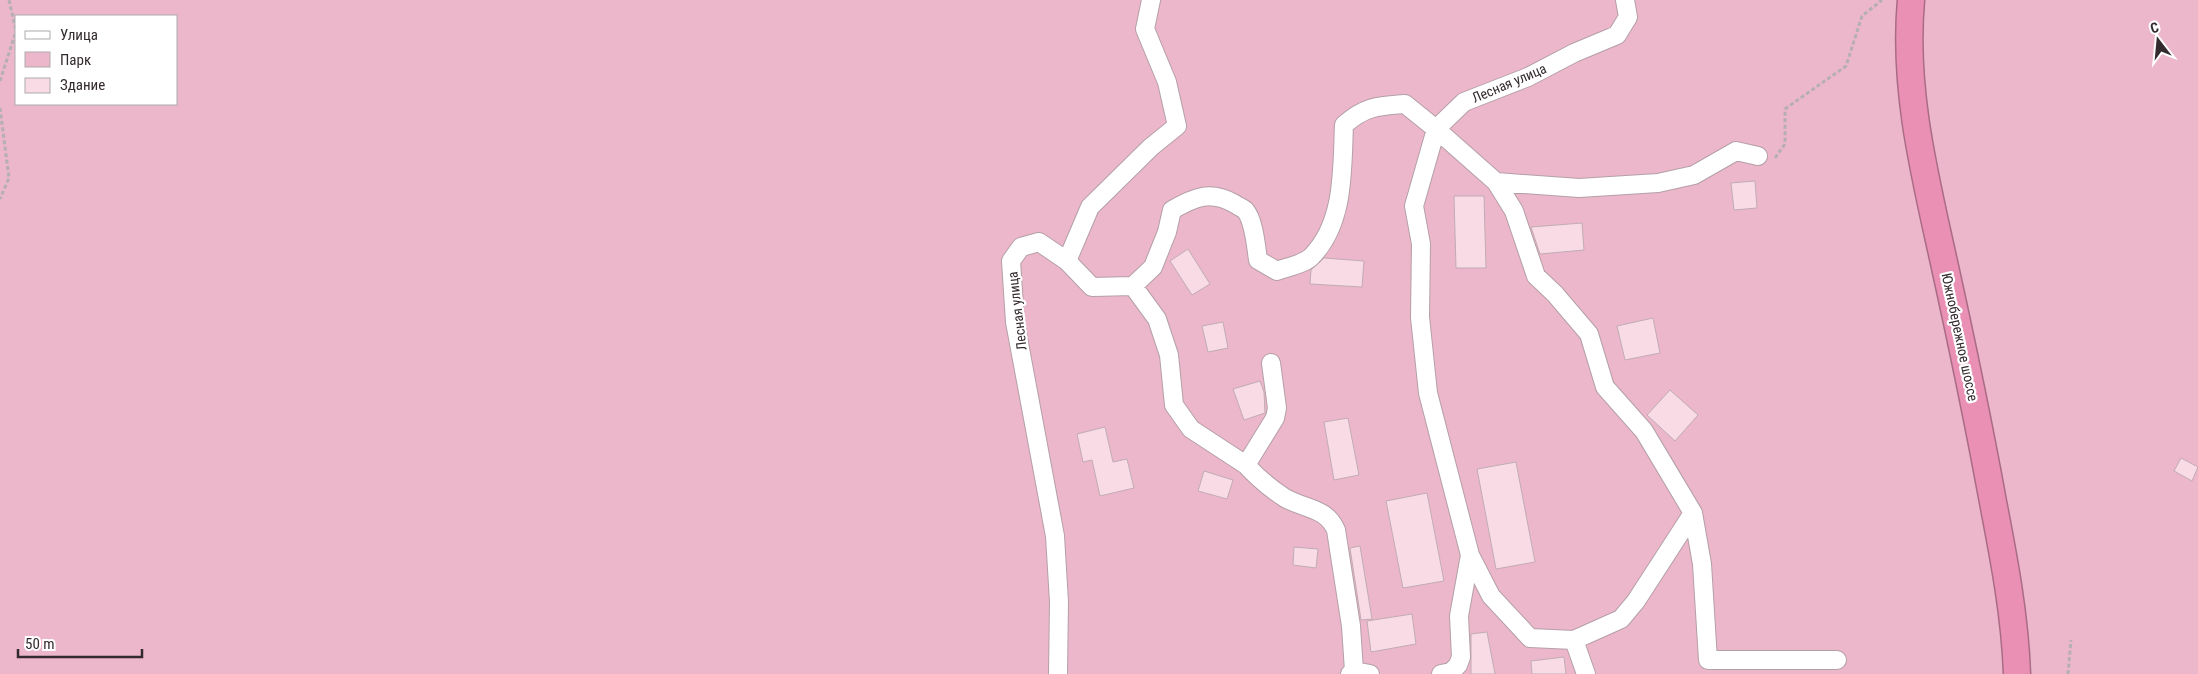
<svg xmlns="http://www.w3.org/2000/svg" width="2198" height="674" viewBox="0 0 2198 674" font-family="'Roboto Condensed',sans-serif">
<style>
.green{fill:#ecb6cb;fill-rule:evenodd}
.building{fill:#f8dbe5;stroke:#c1acb4}
.lines{fill:none;stroke-linecap:round;stroke-linejoin:round}
.minor-casing{stroke:#b4a0a7;stroke-width:20}
.highway-casing{stroke:#aa6c85;stroke-width:29}
.path{stroke:#b6afb1;stroke-width:3;stroke-dasharray:4 2.5;stroke-linecap:butt}
.minor{stroke:#fff;stroke-width:18}
.highway{stroke:#ea90b5;stroke-width:26}
.labels{text-anchor:middle;dominant-baseline:central;stroke-width:4.5;stroke-linejoin:round;paint-order:stroke}
.street-label{font-size:14px;fill:#332a2d;stroke:#fff}
</style>
<rect width="100%" height="100%" fill="#fffafc"/>
<path class="green" d="M0 0H2198V674H0ZM16 16H176V104H16Z"/>
<path class="building" d="M1755 181 1757 208 1734 210 1731 183Z
M1454 196H1484L1486 268H1456Z
M1582 223 1584 250 1540 254 1531 227Z
M1188 249 1210 284 1192 295 1170 261Z
M1324 258 1364 261 1362 287 1310 284 1311 270Z
M1653 318 1660 353 1625 360 1617 326Z
M1223 322 1228 348 1208 352 1202 326Z
M1260 381 1264 392 1265 413 1244 420 1233 389Z
M1670 390 1698 415 1675 441 1647 415Z
M1348 418 1359 475 1334 480 1324 422Z
M1105 427 1113 462 1127 459 1134 488 1100 496 1092 460 1083 462 1077 434Z
M2181 458 2198 467 2192 481 2174 471Z
M1516 462 1535 562 1496 569 1477 469Z
M1204 471 1233 480 1227 499 1198 491Z
M1427 493 1444 581 1403 588 1386 501Z
M1360 546 1372 619 1361 620 1350 548Z
M1294 547 1318 549 1316 568 1293 565Z
M1412 614 1416 644 1371 652 1367 621Z
M1487 632 1495 674H1471V634Z
M1564 657 1566 674H1532L1531 661Z"/>
<g class="lines">
<defs>
<path id="minor" d="M1496 182 1579 188 1658 183 1694 175 1736 151 1758 156
M1067 261 1090 207 1151 147 1177 126 1167 82 1145 29 1151 0
M1133 286 1157 319 1169 355 1174 405 1191 429 1246 465
M1271 363 1277 408 1275 418 1246 465C1257 477 1271 489 1285 498 1304 509 1326 507 1336 530L1351 626 1354 671 1350 674
M1470 555 1491 596 1530 638 1574 640 1621 619 1636 601 1693 513
M1574 640 1586 674
M1354 671 1370 674
M1058 674 1059 602 1055 536 1015 322 1011 261 1021 247 1039 242 1067 261 1092 287 1133 286 1153 267 1167 232 1172 210C1195 197 1210 190 1235 204 1237 206 1243 208 1245 210 1254 220 1256 246 1258 260L1277 271C1287 267 1305 264 1312 256 1345 222 1342 168 1344 125 1365 106 1378 106 1405 104L1436 129 1464 102 1528 77 1574 53 1617 35 1628 17 1625 0
M1441 674 1451 672 1458 665 1461 657 1459 616 1470 555 1428 393 1420 317 1421 244 1414 206 1436 129 1496 182 1514 211 1536 276 1555 294 1589 334 1605 387 1644 431 1693 513 1702 564 1708 660H1837"/>
<path id="highway" d="M1911 0C1903 88 1924 172 1943 258 1961 339 1978 420 1993 502 2004 559 2015 616 2017 674"/>
</defs>
<use href="#minor" class="minor-casing"/>
<use href="#highway" class="highway-casing"/>
<path class="path" d="M9 0 16 31
M0 81 16 31
M0 108 9 178 0 199
M1775 158 1785 144V109L1846 66 1862 16 1882 0
M2068 674 2071 640"/>
<use href="#minor" class="minor"/>
<use href="#highway" class="highway"/>
</g>
<g class="labels">
<g class="street-label">
<text transform="translate(1509 83) rotate(-23)">Лесная улица</text>
<text transform="translate(1017 311) rotate(-97)">Лесная улица</text>
<text transform="translate(1960 337) rotate(78)">Южнобережное шоссе</text>
</g>
</g>
<rect x="15" y="15" width="162" height="90" fill="#ffffff" stroke="#adaaab"/>
<rect x="25" y="31" width="25" height="8" fill="#ffffff" stroke="#adaaab"/>
<text x="60" y="40" font-size="15" fill="#332a2d">Улица</text>
<rect x="25" y="52" width="25" height="15" fill="#ecb6cb" stroke="#adaaab"/>
<text x="60" y="65" font-size="15" fill="#332a2d">Парк</text>
<rect x="25" y="78" width="25" height="15" fill="#f8dbe5" stroke="#adaaab"/>
<text x="60" y="90" font-size="15" fill="#332a2d">Здание</text>
<g transform="translate(2158 40) rotate(344)" stroke="#ffffff" stroke-width="4" paint-order="stroke">
<path d="M0-4L9 19L0 12L-9 19Z" fill="#332a2d"/>
<text y="-8" font-size="14" font-weight="bold" text-anchor="middle" fill="#332a2d">С</text>
</g>
<path d="M18 649v8h124v-8" fill="none" stroke="#332a2d" stroke-width="2.5"/>
<text x="25" y="649" font-size="15" fill="#332a2d" stroke="#ffffff" stroke-width="4" paint-order="stroke">50 m</text>
</svg>
